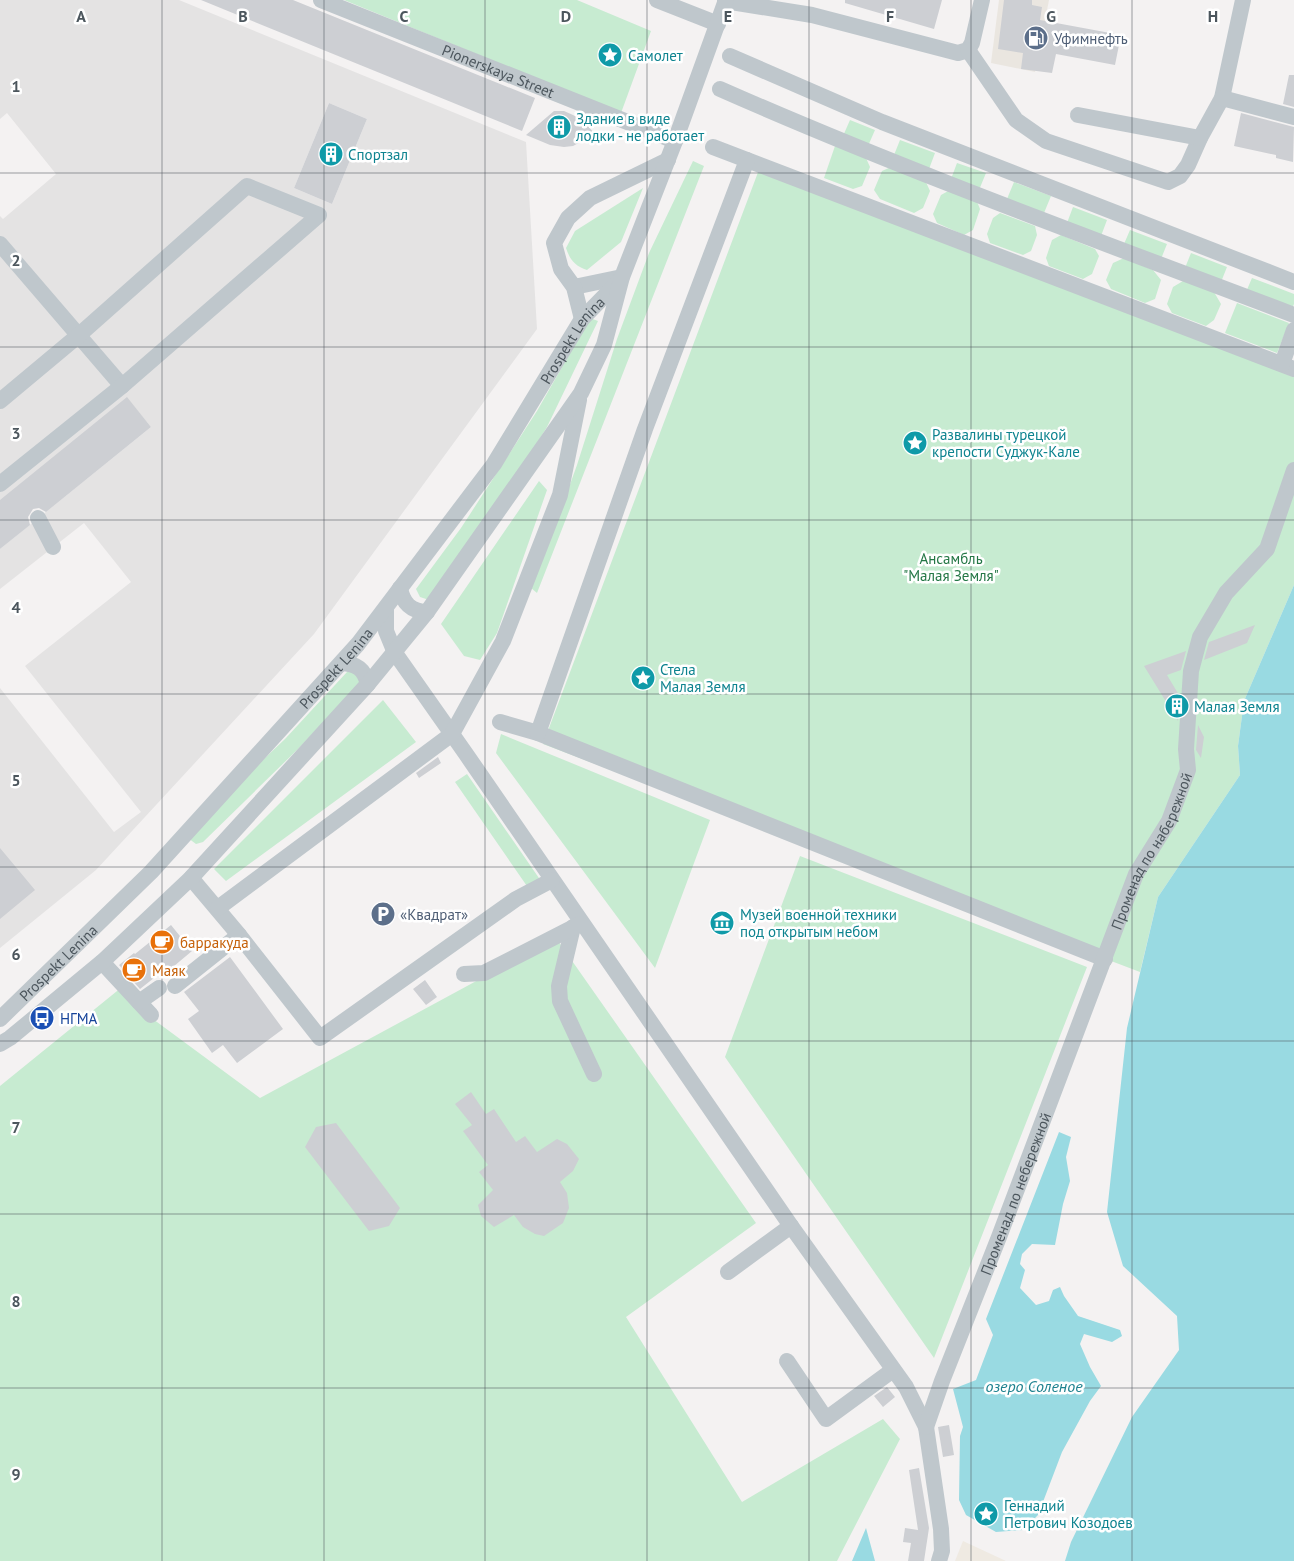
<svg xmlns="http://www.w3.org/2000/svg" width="1294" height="1561" viewBox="0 0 1294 1561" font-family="'PT Sans',sans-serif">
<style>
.commercial{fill:#eae6e0}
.education{fill:#e4e3e3;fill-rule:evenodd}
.green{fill:#c7ebd1}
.sand{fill:#efeae2}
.water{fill:#99dae2}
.building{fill:#cdcfd3}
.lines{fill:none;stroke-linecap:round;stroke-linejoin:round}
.minor{stroke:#bfc7cc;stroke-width:16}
.grid{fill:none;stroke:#4c565d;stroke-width:1;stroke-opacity:0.55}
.labels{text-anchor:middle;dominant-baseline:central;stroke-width:5;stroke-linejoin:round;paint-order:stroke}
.service-label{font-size:15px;fill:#4e5e75;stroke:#fff;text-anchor:start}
.culture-label{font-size:15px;fill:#0d838f;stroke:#fff;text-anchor:start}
.street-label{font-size:15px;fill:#4c565d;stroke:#fff}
.park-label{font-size:15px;fill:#247746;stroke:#fff}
.food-label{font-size:15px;fill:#c56008;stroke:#fff;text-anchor:start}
.transit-label{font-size:15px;fill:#164399;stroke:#fff;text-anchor:start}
.water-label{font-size:16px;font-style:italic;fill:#1e828f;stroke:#fff}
.grid-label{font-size:16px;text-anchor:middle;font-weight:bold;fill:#4c565d;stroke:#fff;stroke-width:5;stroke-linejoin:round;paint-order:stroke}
</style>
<rect width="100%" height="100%" fill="#f4f2f2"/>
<path class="commercial" d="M999 0H1049L1035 72 991 63Z"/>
<path class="education" d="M0 0H179L526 142 537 329 314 634 96 870 0 948V688L114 832 141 812 25 666 131 582 84 523 0 589V549L151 427 127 398 0 501V216L3 219 56 174 7 113 0 119ZM329 103 367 119 332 204 294 188Z"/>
<path class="green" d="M344 0H577L651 31 621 113Z
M850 120 875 130 868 146 843 136Z
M900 140 935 153 929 169 894 155Z
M835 146 866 158 870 167 862 186 853 189 824 178Z
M763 159 1294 365V585L1244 701 1238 746 1240 775 1158 897 1140 972 543 744Z
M693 161 704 166 537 593 531 588 546 551 577 465 617 339 649 253Z
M957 163 986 173 979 190 951 179Z
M891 167 925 180 930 191 923 208 914 213 880 199 874 190 882 171Z
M1014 182 1051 196 1044 213 1007 199Z
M643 188 621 242 587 270C575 266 570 260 566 248L575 231Z
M950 190 976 199 980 209 973 230 964 235 937 223 933 214 941 195Z
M1073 207 1107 220 1101 236 1067 223Z
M1000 213 1035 226 1037 235 1031 251 1023 255 990 243 987 234 993 218Z
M1130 230 1167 244 1161 259 1124 244Z
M1061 235 1095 249 1099 256 1092 274 1083 279 1049 266 1046 258 1052 240Z
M1191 253 1227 267 1221 282 1185 268Z
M1124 258 1153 270 1161 280 1155 299 1145 303 1111 289 1106 280 1113 263Z
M1252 278 1294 294V304L1292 309 1246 292Z
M1183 281 1214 292 1221 304 1214 320 1206 326 1172 313 1167 304 1173 287Z
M1237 303 1289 323 1277 353 1225 333Z
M590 318 598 321 547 427 504 496 429 600 420 597 416 589 461 528 537 411Z
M539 481 547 490 497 633 480 660 464 656 441 624Z
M355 669 363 680 297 750 203 842 196 844 188 838 189 830 285 739 347 672Z
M383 700 416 742 226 881 214 869Z
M501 734 710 820 655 968 496 753Z
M467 774 541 881 529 889 455 782Z
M800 856 1087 967 934 1358 725 1057Z
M556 938 756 1223 626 1317 742 1502 883 1419 900 1439 837 1561H0V1086L122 987 138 1008 260 1098Z"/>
<path class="sand" d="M963 1541 1006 1561H955Z"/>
<path class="water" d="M1294 585V1561H1065L1071 1542 1132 1417 1179 1350 1177 1316 1123 1266 1107 1212 1127 1028 1158 897 1240 775 1238 746 1244 701Z
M1059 1132 1071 1137 1066 1157 1070 1181 1063 1204 1055 1245 1032 1244 1022 1254 1020 1264 1025 1270 1020 1288 1036 1305 1049 1301 1053 1290 1060 1287 1064 1296 1078 1316 1120 1330 1122 1336 1112 1342 1084 1334 1080 1344 1090 1367 1101 1386 1090 1401 1062 1452 1038 1515 1023 1530 996 1532 966 1515 959 1500 960 1436 963 1427 953 1389 976 1380 993 1335 986 1319Z
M866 1528 875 1561H852Z"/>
<path class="building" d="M201 0H293L535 98 522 131Z
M845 0H942L934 29 845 3Z
M1004 0H1032V5L1042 7 1040 20 1121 35 1115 65 1056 54 1052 73 1021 69 1023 53 998 49Z
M1289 75H1294V107L1283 104Z
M329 103 367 119 332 204 294 188Z
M554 111H564L573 115 584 121 594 133 586 139 573 146 564 147 550 145 526 135Z
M1241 113 1294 127 1293 162 1276 158V155L1234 146Z
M127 397 151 427 46 512 39 508 33 509 28 517 30 525 0 549V500Z
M1255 625 1247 643 1204 660 1209 642Z
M1186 651 1181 670 1167 675 1179 695 1178 721 1144 666Z
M1198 725 1204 737 1201 758 1196 750Z
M438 757 441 763 419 778 416 773Z
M0 848 35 890 0 919Z
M171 925 192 951 161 977 159 974 140 989 119 965 134 953 135 954Z
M230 957 283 1029 237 1063 223 1045 212 1053 188 1019 199 1011 184 992Z
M425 980 437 997 426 1005 413 989Z
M471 1092 486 1114 494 1109 516 1142 525 1136 537 1152 557 1139 567 1144 579 1159 573 1171 560 1182 567 1193 569 1208 563 1223 544 1236 535 1234 523 1227 514 1215 494 1227 481 1216 478 1205 493 1190 479 1172 488 1165 463 1131 472 1125 455 1104Z
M336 1123 400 1208 389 1226 369 1231 305 1147 316 1127Z
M887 1387 895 1397 883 1407 874 1396Z
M949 1425 954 1455 943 1457 938 1427Z
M919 1468 929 1528 924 1561H908L911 1543 903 1542 905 1528 918 1530 909 1470Z"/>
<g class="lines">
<g class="minor">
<path id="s1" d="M321 0 675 141"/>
<path d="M657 0 718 24"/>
<path d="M725 1 812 15 958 53 968 50 972 43 982 0"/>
<path d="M968 50 1016 120 1046 141 1168 182 1180 176 1188 165 1200 138 1222 98 1243 0"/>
<path d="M730 56 882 122 1294 282"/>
<path d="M720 89C908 172 1102 242 1294 315"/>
<path d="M1222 98 1294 117"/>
<path d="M1078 115 1200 138"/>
<path d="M713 147 1294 369"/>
<path d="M0 244 122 386"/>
<path d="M574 287 622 277"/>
<path d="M582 319 574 287 561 269 554 243 568 218 590 198 668 160"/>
<path d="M1282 364 1294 330"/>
<path d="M0 401 79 335 247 186 319 215 122 386 0 484"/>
<path d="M38 518 53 547"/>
<path d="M400 588C403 604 411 611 427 612"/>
<path d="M386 608V631L395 653 466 754 791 1226 906 1387 926 1427 941 1529 942 1551 939 1561"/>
<path d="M342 663C357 664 364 669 368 684"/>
<path d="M500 722 538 733 1105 959"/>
<path d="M538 733 645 429 747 160"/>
<path d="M191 878 239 935"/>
<path d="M218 908 452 734 503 641 560 495 579 400"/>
<path d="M573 927 559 986 560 1001 594 1074"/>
<path d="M102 962 151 1015"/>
<path d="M464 974 484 973 580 924"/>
<path d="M175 986 239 935 320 1038 516 899 552 880"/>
<path d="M139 1002 159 988"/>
<path id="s2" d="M0 1019 151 872 358 644 494 464 582 319 621 279"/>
<path d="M0 1044 10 1038 102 962 191 878 368 684 427 612 581 393 604 345 622 277 675 141 726 0"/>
<path d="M728 1272 791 1226"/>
<path d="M787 1361 826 1419 893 1370"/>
<path id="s3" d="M926 1427 942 1381 999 1237 1136 874 1169 821 1188 770 1186 749 1191 671 1200 637 1226 593 1267 549 1294 470"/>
</g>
</g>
<path class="grid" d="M162 0V1561M324 0V1561M485 0V1561M647 0V1561M809 0V1561M971 0V1561M1132 0V1561M0 173H1294M0 347H1294M0 520H1294M0 694H1294M0 867H1294M0 1041H1294M0 1214H1294M0 1388H1294"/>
<defs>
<symbol id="fuel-disc" viewBox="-11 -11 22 22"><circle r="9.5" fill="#5c6f8a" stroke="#fff"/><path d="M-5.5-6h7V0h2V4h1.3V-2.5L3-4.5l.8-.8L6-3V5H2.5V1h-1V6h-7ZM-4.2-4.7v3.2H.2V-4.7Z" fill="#fff"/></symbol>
<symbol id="sight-disc" viewBox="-11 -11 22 22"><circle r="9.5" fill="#0f9aa8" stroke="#fff"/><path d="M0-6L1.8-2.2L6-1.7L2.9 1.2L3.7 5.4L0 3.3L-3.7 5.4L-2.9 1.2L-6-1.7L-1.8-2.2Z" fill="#fff"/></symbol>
<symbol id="building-disc" viewBox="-11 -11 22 22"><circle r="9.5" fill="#0f9aa8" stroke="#fff"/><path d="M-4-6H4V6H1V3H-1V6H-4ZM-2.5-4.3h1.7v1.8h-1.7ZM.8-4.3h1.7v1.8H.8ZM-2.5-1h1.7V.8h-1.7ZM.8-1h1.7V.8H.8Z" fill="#fff"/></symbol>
<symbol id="parking-disc" viewBox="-11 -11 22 22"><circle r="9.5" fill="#5c6f8a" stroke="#fff"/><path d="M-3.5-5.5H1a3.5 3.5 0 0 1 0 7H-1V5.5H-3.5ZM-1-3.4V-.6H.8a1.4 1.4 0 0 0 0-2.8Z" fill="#fff"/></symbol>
<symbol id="museum-disc" viewBox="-11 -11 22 22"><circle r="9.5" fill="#0f9aa8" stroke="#fff"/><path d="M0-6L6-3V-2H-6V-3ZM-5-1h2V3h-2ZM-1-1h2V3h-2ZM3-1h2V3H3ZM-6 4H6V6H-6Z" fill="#fff"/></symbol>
<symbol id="cafe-disc" viewBox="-11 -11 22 22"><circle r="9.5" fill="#e8710a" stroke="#fff"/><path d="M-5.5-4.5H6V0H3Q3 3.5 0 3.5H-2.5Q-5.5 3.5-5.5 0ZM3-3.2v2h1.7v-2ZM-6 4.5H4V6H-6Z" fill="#fff"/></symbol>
<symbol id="bus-disc" viewBox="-11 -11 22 22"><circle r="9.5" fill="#1a4fb4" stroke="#fff"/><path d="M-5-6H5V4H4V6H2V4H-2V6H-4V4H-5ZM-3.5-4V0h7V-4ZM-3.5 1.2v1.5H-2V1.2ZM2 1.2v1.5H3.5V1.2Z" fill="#fff"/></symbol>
</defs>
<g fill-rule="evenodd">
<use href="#fuel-disc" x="1022" y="24" width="28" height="28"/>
<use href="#sight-disc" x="596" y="41" width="28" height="28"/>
<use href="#building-disc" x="545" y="113" width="28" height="28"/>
<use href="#building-disc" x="317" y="140" width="28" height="28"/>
<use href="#sight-disc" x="901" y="429" width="28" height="28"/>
<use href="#sight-disc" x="629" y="664" width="28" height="28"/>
<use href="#building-disc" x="1163" y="692" width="28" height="28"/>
<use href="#parking-disc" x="369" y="900" width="28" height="28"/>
<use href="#museum-disc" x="708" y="909" width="28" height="28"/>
<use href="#cafe-disc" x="148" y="928" width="28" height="28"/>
<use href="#cafe-disc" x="120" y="956" width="28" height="28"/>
<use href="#bus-disc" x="28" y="1004" width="28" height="28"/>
<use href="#sight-disc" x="972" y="1500" width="28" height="28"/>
</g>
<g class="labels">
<g class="service-label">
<text x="1054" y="38">Уфимнефть</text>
<text x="400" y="914">«Квадрат»</text>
</g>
<g class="culture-label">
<text x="628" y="55">Самолет</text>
<text x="576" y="118">Здание в виде<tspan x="576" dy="17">лодки - не работает</tspan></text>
<text x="348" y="154">Спортзал</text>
<text x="932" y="434">Развалины турецкой<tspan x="932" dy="17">крепости Суджук-Кале</tspan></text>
<text x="660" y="669">Стела<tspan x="660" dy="17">Малая Земля</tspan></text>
<text x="1194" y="706">Малая Земля</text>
<text x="740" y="914">Музей военной техники<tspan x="740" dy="17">под открытым небом</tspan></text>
<text x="1004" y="1505">Геннадий<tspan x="1004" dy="17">Петрович Козодоев</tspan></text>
</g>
<g class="street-label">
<text stroke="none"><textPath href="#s1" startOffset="191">Pionerskaya Street</textPath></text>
<text stroke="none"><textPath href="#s2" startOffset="891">Prospekt Lenina</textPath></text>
<text stroke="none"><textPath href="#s2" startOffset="486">Prospekt Lenina</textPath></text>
<text stroke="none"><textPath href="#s3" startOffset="619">Променад по набережной</textPath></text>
<text stroke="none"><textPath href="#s2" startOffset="81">Prospekt Lenina</textPath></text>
<text stroke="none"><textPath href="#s3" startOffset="250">Променад по небережной</textPath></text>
</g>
<g class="park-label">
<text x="951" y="558">Ансамбль<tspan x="951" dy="17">"Малая Земля"</tspan></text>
</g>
<g class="food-label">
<text x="180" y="942">барракуда</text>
<text x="152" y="970">Маяк</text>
</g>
<g class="transit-label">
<text x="60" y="1018">НГМА</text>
</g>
<g class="water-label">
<text x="1034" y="1386">озеро Соленое</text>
</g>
</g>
<g class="grid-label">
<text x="81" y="22">A</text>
<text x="243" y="22">B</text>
<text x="404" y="22">C</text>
<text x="566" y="22">D</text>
<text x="728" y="22">E</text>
<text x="890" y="22">F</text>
<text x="1051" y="22">G</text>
<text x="1213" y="22">H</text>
<text x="16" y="92">1</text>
<text x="16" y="266">2</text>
<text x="16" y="439">3</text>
<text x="16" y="613">4</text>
<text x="16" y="786">5</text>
<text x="16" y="960">6</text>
<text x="16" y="1133">7</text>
<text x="16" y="1307">8</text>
<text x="16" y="1480">9</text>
</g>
</svg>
